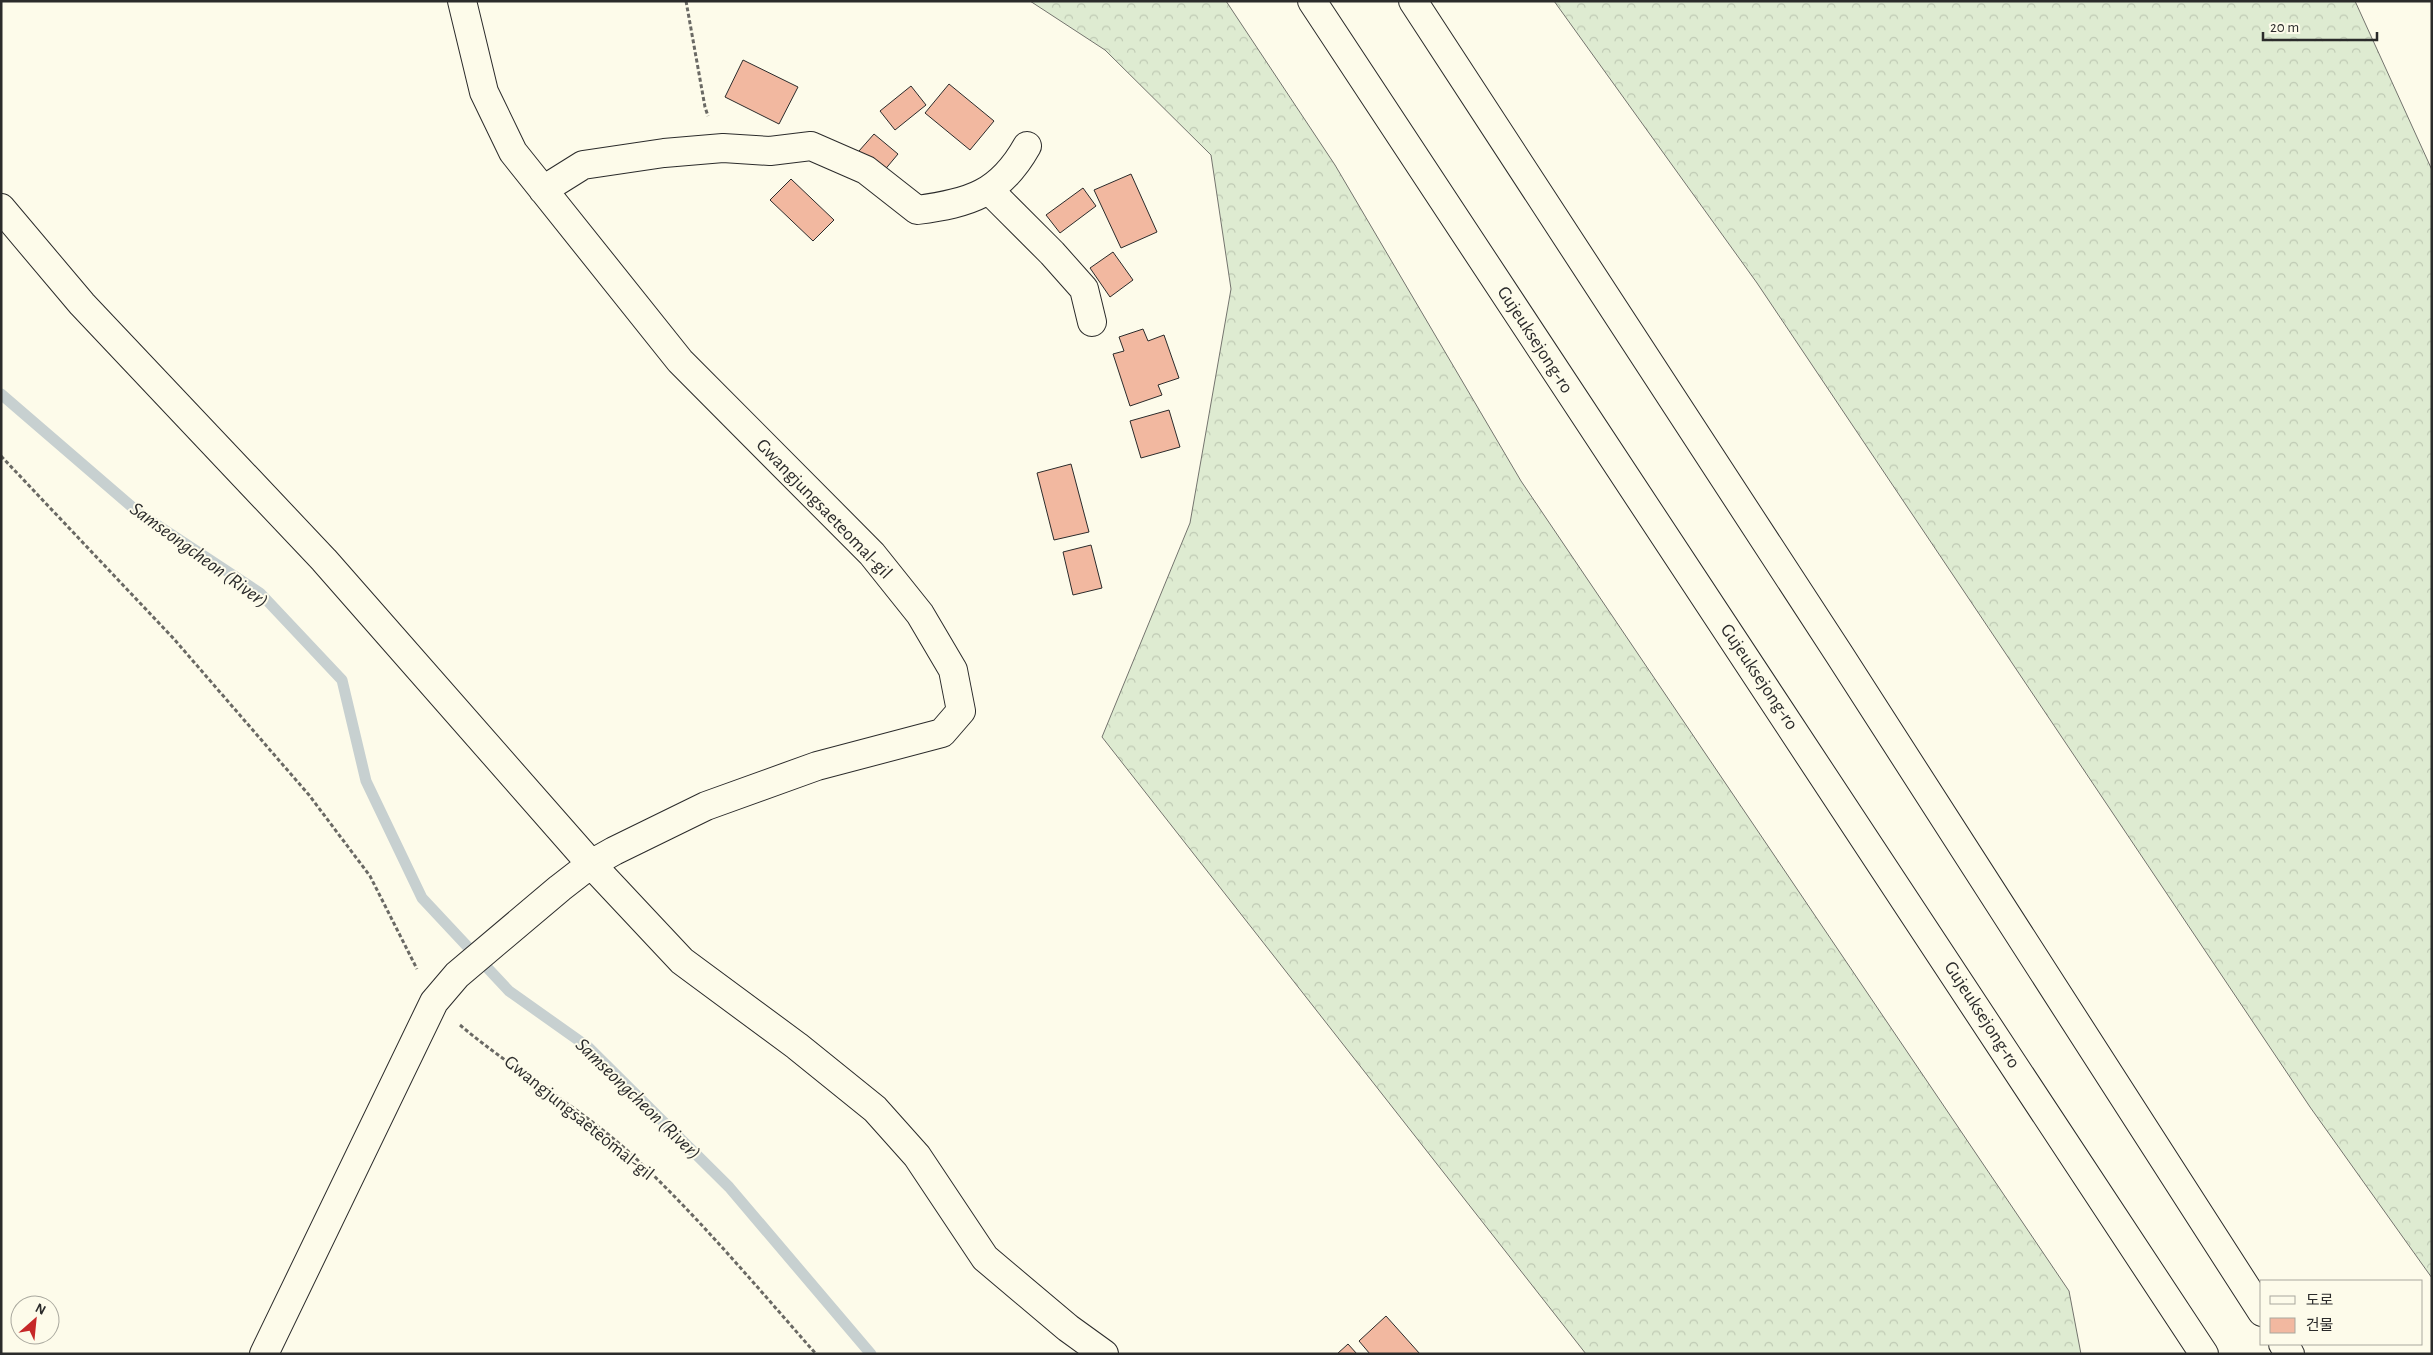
<svg xmlns="http://www.w3.org/2000/svg" width="2433" height="1355" viewBox="0 0 2433 1355" font-family="'Alegreya Sans','Noto Sans KR',sans-serif">
<style>
.forest{fill:url(#forest-crowns);stroke:#74746e}
.lines{fill:none;stroke-linecap:round;stroke-linejoin:round}
.stream{stroke:#c7d0d0;stroke-width:11}
.building{fill:#f2b8a0;stroke:#2b2b2b}
.street-casing{stroke:#2b2b2b;stroke-width:30}
.highway-casing{stroke:#2b2b2b;stroke-width:30}
.path{stroke:#6a6964;stroke-width:3;stroke-dasharray:4 2.5;stroke-linecap:butt}
.street{stroke:#fdfbea;stroke-width:28}
.highway{stroke:#fdfbea;stroke-width:28}
.labels{text-anchor:middle;dominant-baseline:central;stroke-width:4;stroke-linejoin:round;paint-order:stroke}
.street-label{font-size:19px;fill:#2b2b2b;stroke:#fdfbea}
.water-label{font-size:20px;font-style:italic;fill:#2b2b2b;stroke:#fdfbea}
</style>
<defs>
<pattern id="forest-crowns" width="20" height="18" patternUnits="userSpaceOnUse" patternTransform="scale(1.25)"><rect width="20" height="18" fill="#deebd1"/><path d="M2 6a3 3 0 1 1 6 0M12 15a3 3 0 1 1 6 0" fill="none" stroke="#bfcab4"/></pattern>
</defs>
<rect width="100%" height="100%" fill="#fdfbea"/>
<path class="forest" d="M1030 1H1226L1335 165 1521 481 2069 1291 2081 1354H1586L1102 737 1190 523 1231 289 1211 155 1105 50Z
M1554 1H2355L2432 170V1278L2310 1107 1757 283Z"/>
<g class="lines">
<path class="stream" d="M1 394 139 513 260 593 342 680 366 781 422 898 509 991 588 1047 729 1187 871 1354"/>
</g>
<path class="building" d="M743 60 798 87 779 124 725 97Z
M949 84 994 121 970 150 925 113Z
M911 86 926 105 895 130 880 111Z
M874 134 898 154 883 172 859 151Z
M1131 174 1157 232 1121 248 1094 190Z
M791 179 834 220 813 241 770 200Z
M1083 188 1096 206 1060 233 1046 215Z
M1113 252 1133 280 1110 297 1090 268Z
M1143 329 1148 341 1164 335 1179 378 1158 385 1162 395 1130 406 1113 354 1124 351 1119 337Z
M1169 410 1180 447 1141 458 1130 421Z
M1071 464 1089 532 1054 540 1037 473Z
M1091 545 1102 588 1073 595 1063 552Z
M1386 1316 1420 1354H1370L1359 1341Z
M1348 1344 1357 1354H1337Z"/>
<g class="lines">
<defs>
<path id="street" d="M543 190 583 165 664 153 723 148 770 151 811 146 866 170 917 210C970 203 1000 194 1027 146
M990 191 1052 253 1084 289 1092 322
M1 208 82 304 324 560 591 864 682 961 797 1046 875 1109 917 1156 985 1258 1068 1328 1104 1354
M264 1354 434 1002 457 975 560 888 591 864 614 851 706 806 817 766 942 733 961 711 953 670 920 614 872 554 680 361 513 152 484 92 462 1"/>
<path id="highway" d="M1312 1 2204 1354
M1413 1 1839 654 2262 1312
M2283 1344 2290 1354"/>
</defs>
<use href="#street" class="street-casing"/>
<use href="#highway" class="highway-casing"/>
<path class="path" d="M686 1 705 107 708 116
M1 456 174 639 309 795 370 876 417 969
M460 1025C514 1071 577 1105 630 1153 697 1215 756 1286 816 1354"/>
<use href="#street" class="street"/>
<use href="#highway" class="highway"/>
</g>
<g class="labels">
<g class="street-label">
<text transform="translate(1535 340) rotate(57)">Gujeuksejong-ro</text>
<text transform="translate(824 509) rotate(46)">Gwangjungsaeteomal-gil</text>
<text transform="translate(1759 677) rotate(56)">Gujeuksejong-ro</text>
<text transform="translate(1982 1015) rotate(57)">Gujeuksejong-ro</text>
<text transform="translate(579 1118) rotate(39)">Gwangjungsaeteomal-gil</text>
</g>
<g class="water-label">
<text transform="translate(199 555) rotate(36)">Samseongcheon (River)</text>
<text transform="translate(638 1099) rotate(44)">Samseongcheon (River)</text>
</g>
</g>
<rect width="2433" height="1355" fill="none" stroke="#2b2b2b" stroke-width="5"/>
<rect x="2260" y="1280" width="162" height="65" fill="#fdfbea" stroke="#a9a89e"/>
<rect x="2270" y="1296" width="25" height="8" fill="#fdfbea" stroke="#a9a89e"/>
<text x="2306" y="1305" font-size="15" fill="#2b2b2b">도로</text>
<rect x="2270" y="1318" width="25" height="15" fill="#f2b8a0" stroke="#a9a89e"/>
<text x="2306" y="1330" font-size="15" fill="#2b2b2b">건물</text>
<g transform="translate(35 1320) rotate(27)"><circle r="24" fill="#fdfbea" stroke="#a9a89e"/>
<path d="M0-4L9 19L0 12L-9 19Z" fill="#c62828"/>
<text y="-8" font-size="14" font-weight="bold" text-anchor="middle" fill="#2b2b2b">N</text>
</g>
<path d="M2263 32v8h114v-8" fill="none" stroke="#2b2b2b" stroke-width="2.5"/>
<text x="2270" y="32" font-size="15" fill="#2b2b2b" stroke="#fdfbea" stroke-width="4" paint-order="stroke">20 m</text>
</svg>
